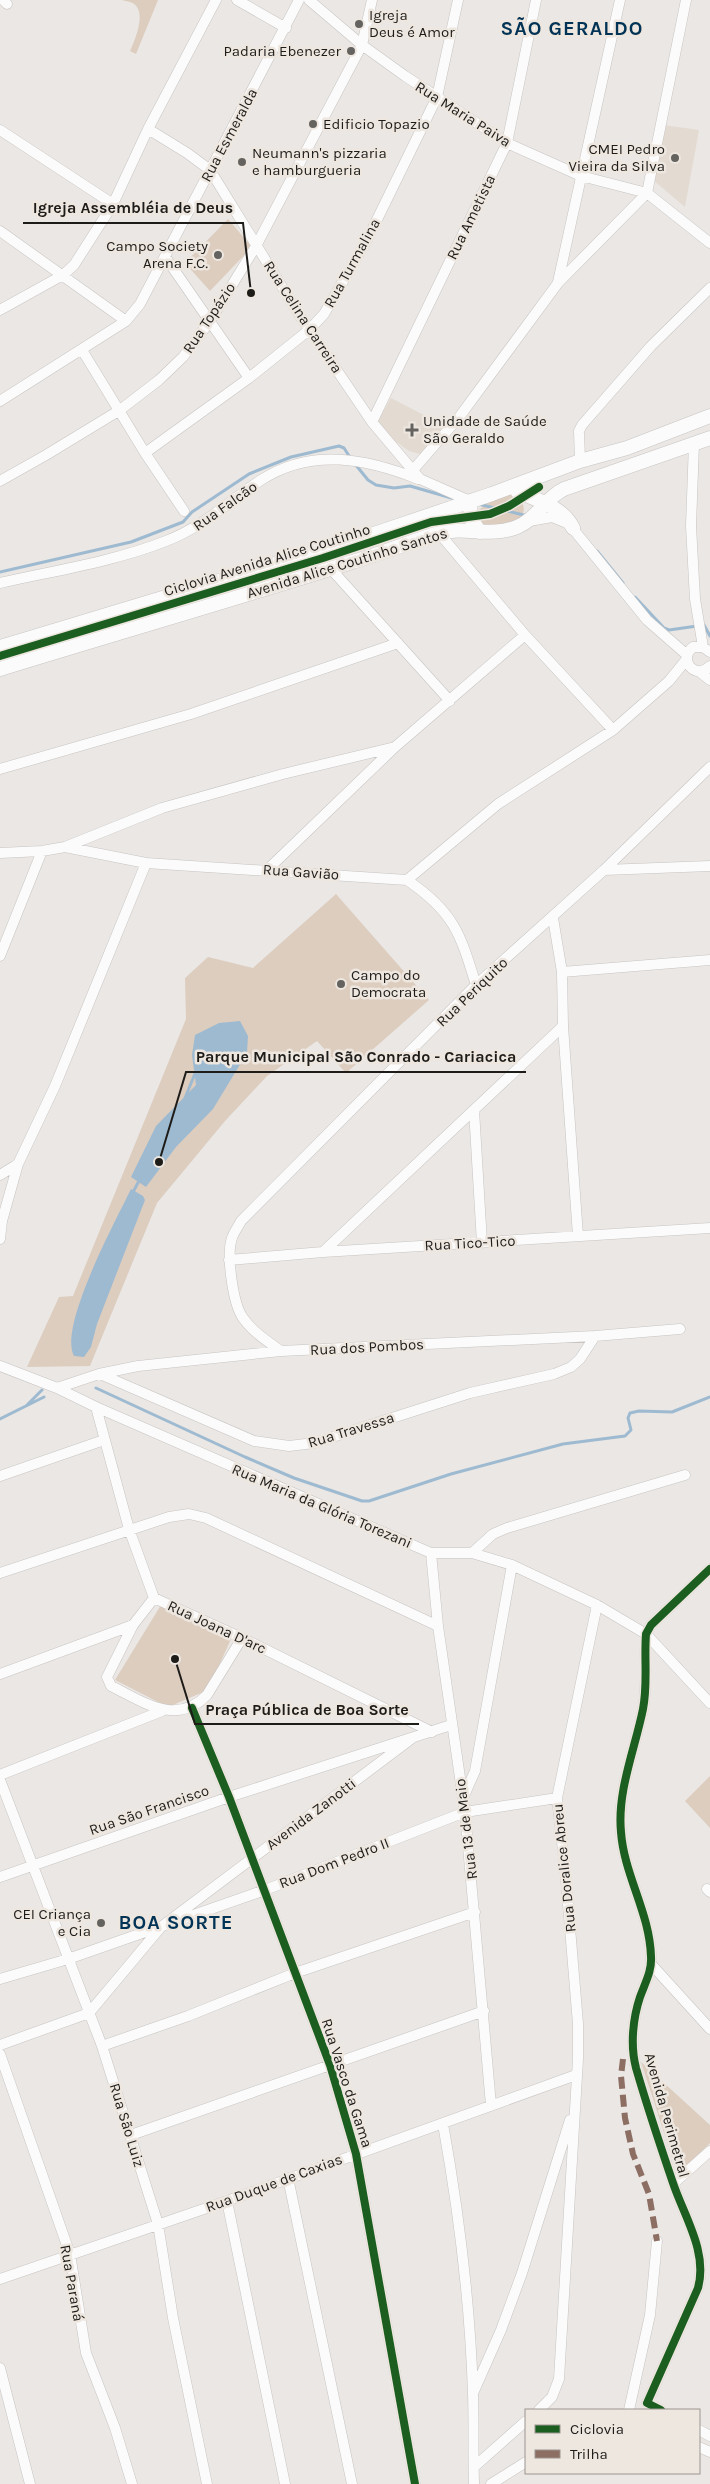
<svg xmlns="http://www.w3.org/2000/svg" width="710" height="2484" viewBox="0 0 710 2484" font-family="Karla,sans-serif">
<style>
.built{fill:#e3dad2}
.green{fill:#ddcdbf}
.water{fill:#9ebad1}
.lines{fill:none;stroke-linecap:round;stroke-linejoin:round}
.stream{stroke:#9ebad1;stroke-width:3}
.street-casing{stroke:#c7c4c2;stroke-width:11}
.secondary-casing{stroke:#c7c4c2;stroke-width:15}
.street{stroke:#fcfbfb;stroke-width:10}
.secondary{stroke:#fcfbfb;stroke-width:14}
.quiet{stroke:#8d6e63;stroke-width:6;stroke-dasharray:12 6;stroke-linecap:butt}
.cycleway-casing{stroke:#eee7e0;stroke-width:11}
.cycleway{stroke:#1b5e20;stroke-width:8}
.poi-dot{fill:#656360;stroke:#eee7e0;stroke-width:2}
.labels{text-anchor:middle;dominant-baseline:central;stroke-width:5;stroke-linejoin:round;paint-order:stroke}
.poi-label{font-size:15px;fill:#1e1c19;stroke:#eee7e0;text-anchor:start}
.street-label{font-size:15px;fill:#1e1c19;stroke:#eee7e0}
.district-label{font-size:20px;font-weight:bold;letter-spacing:1px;fill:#035;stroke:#eee7e0}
.leader{fill:none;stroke:#1e1c19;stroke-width:2}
.callout-dot{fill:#1e1c19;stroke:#eee7e0;stroke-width:2}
.callout-label{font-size:16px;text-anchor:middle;font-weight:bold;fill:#1e1c19;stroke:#eee7e0;stroke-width:5;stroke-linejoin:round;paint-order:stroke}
</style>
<rect width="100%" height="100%" fill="#eae7e4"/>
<path class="built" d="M663 125 699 130 685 207 653 180Z
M391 398 445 426 424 455 409 451 385 434 378 421Z"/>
<path class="green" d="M122 0H158L136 54 130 51C135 40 149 8 130 2 127 1 124 1 122 0Z
M228 219 252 247 210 291 185 263Z
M510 494C527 500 529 515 512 523 504 526 493 525 484 526L478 521V511L487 503Z
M336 894 429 1000 346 1073 317 1041 267 1076 225 1121 157 1203 90 1366 27 1367 59 1297 73 1296 186 1019 185 978 208 957 253 968Z
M161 1605 231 1639 208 1690 168 1707 115 1680Z
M710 1776V1828L685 1801Z
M641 2062 710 2125V2143L678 2176Z"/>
<path class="water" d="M240 1021 248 1036 247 1053 213 1109 176 1147 146 1187 131 1177 156 1126 196 1085 192 1055 195 1035 219 1023Z
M131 1189 143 1196 145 1200 97 1324 91 1347 84 1357 74 1356C58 1327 116 1220 131 1189Z"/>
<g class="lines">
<path class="stream" d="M355 464 368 480 376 485 394 488 410 486 455 499
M478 504 528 516
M597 551 623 583
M0 572 131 542 183 522 192 512 249 474 291 457 339 446 344 448 351 459
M635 597 664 628 669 630 704 625 710 636
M185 1098 196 1071
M132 1194 140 1179
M96 1388 245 1457 294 1478 362 1501H369L451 1474 563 1444 625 1436 631 1430 628 1418 630 1413 639 1411 672 1412 710 1397
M27 1405 42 1390
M0 1419 44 1397"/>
<defs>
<path id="street" d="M3 0 7 4
M237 0 286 28
M309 0 362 45 405 76 507 143 581 176 647 193 710 243
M148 129 187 153 210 170 300 316 372 422 420 479 470 501
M0 130 113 204
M0 231 126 321
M166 258 249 378
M558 282 620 0
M0 310 63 275 74 265 113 204 148 129 216 0
M82 350 145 453 184 511
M0 401 126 321 140 304 299 0
M372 422 507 143 536 0
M694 443 691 526 695 599 703 647
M145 453 249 378 309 330 324 314 367 240 437 97 458 0
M580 461 579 431 582 425 651 346 710 288
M413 470 460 416 558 283 647 193 686 0
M0 481 46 455 120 410 159 380 183 357 210 321 256 246 362 45 372 0
M529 521 552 517 569 524 647 620 687 655
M439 533 525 635 613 730
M331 569 450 701
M0 583C53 571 116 561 166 541 203 527 229 501 261 480 312 447 367 459 418 479
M710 652 703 647H693C677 660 696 681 710 666
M700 672 710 680
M0 769 191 714 398 643
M65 847 146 863 407 880C454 912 460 933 476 985
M0 853 42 851 65 847 162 808 283 774 395 747
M267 870 395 747 525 635
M604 870 710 866
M407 880 498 804 613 730 669 681 686 660
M553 918 562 972 563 1026 578 1236
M0 956 42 851
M562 972 710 960
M474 1110 482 1243
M0 1175 18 1164
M0 1239 2 1221 18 1164 55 1086 146 863
M323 1252 563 1026
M229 1260 323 1252 710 1228
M281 1351C267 1341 253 1332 243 1318 233 1304 226 1255 232 1238 234 1232 238 1227 241 1221L476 985 604 870 710 767
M0 1366 57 1388 96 1407 431 1553H472L512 1565 597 1605 646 1634 710 1703
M100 1374 254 1441 289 1446 314 1443 470 1393 554 1374 571 1367 580 1359 595 1336
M57 1388 99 1374 138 1366 281 1351 595 1336 680 1329
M96 1407 129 1529 154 1598 242 1638 432 1732
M0 1476 104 1440
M431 1553 438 1626 465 1812 491 2105
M472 1553 493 1534 507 1528 685 1475
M0 1573 169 1517 189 1514 206 1518 438 1626
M154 1598 133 1625 107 1677 111 1686C142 1701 176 1727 207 1695L242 1638
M0 1674 133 1625
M192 1708 229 1797 330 2065 356 2154 415 2484
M0 1775 162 1711
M0 1780 102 2046 158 2224 173 2318 207 2484
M463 1798 475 1771 512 1565
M0 1877 229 1797 451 1725
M707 1889 710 1892
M651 1964 710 2029
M0 1979 68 1959 265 1890 465 1812 557 1798
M0 2045 89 2013 161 1927 411 1739
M102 2046 188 2016 295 1973 475 1912
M0 2054 70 2254 86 2353 115 2428 132 2484
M443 2124C459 2213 470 2303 473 2393 474 2423 473 2454 474 2484
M131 2135 484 2011
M288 2178 352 2484
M673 2184 710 2151
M227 2201 285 2484
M0 2279 227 2201 576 2075
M0 2368 30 2484
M474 2391 501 2330 522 2273 570 2120
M539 2410 552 2397 559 2379 578 2059V2024L565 1868 557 1798 597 1605
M629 2410 650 2315 657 2241
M661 2410 647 2403 698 2288C708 2252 684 2216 673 2183 660 2145 647 2106 636 2068 630 2045 633 2018 640 1997 645 1983 652 1971 651 1957 650 1913 624 1875 621 1832 617 1791 635 1749 643 1709 648 1684 644 1659 646 1634L651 1625 710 1569
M699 2430 710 2436
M699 2447 710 2452
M474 2467 526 2421
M491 2484 526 2462"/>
<path id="secondary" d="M517 491C537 500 563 507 573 528
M470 501 471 519 480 532
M0 647 371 535 492 494 580 461 627 448 710 416
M0 669C117 633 235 599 352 562 380 554 407 543 435 534 462 525 490 538 517 527 537 519 545 498 564 489L710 438"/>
</defs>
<use href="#street" class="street-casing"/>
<use href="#secondary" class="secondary-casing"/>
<use href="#street" class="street"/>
<use href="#secondary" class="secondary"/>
<path class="quiet" d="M623 2059 621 2076 625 2118 633 2154 649 2194 657 2241"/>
<defs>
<path id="cycleway" d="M0 656 323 558 431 522 490 514 509 506 539 487
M192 1708 229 1797 330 2065 356 2154 415 2484
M661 2410 647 2403 698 2288C708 2252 684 2216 673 2183 660 2145 647 2106 636 2068 630 2045 633 2018 640 1997 645 1983 652 1971 651 1957 650 1913 624 1875 621 1832 617 1791 635 1749 643 1709 648 1684 644 1659 646 1634L651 1625 710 1569"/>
</defs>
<use href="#cycleway" class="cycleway-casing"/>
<use href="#cycleway" class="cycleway"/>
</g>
<g class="poi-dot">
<circle cx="359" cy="24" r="5"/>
<circle cx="351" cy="51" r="5"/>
<circle cx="313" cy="124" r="5"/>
<circle cx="675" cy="158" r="5"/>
<circle cx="242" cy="162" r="5"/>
<circle cx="218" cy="255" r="5"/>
<path d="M409.5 422.5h5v5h5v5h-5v5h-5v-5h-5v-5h5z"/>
<circle cx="341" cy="984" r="5"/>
<circle cx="101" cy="1923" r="5"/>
</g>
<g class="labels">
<g class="poi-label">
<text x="369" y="15">Igreja<tspan x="369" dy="17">Deus é Amor</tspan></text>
<text x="341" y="51" text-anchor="end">Padaria Ebenezer</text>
<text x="323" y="124">Edificio Topazio</text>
<text x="665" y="149" text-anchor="end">CMEI Pedro<tspan x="665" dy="17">Vieira da Silva</tspan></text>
<text x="252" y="153">Neumann's pizzaria<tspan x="252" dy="17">e hamburgueria</tspan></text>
<text x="208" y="246" text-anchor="end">Campo Society<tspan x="208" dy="17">Arena F.C.</tspan></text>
<text x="423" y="421">Unidade de Saúde<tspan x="423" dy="17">São Geraldo</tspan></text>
<text x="351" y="975">Campo do<tspan x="351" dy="17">Democrata</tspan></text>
<text x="91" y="1914" text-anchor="end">CEI Criança<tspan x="91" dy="17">e Cia</tspan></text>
</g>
<g class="street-label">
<text transform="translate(463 114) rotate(32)">Rua Maria Paiva</text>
<text transform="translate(229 135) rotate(-62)">Rua Esmeralda</text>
<text transform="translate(471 217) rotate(-64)">Rua Ametista</text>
<text transform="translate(352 263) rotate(-61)">Rua Turmalina</text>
<text transform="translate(303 317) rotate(57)">Rua Celina Carreira</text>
<text transform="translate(209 318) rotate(-56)">Rua Topázio</text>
<text transform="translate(225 506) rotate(-35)">Rua Falcão</text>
<text transform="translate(267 560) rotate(-17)">Ciclovia Avenida Alice Coutinho</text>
<text transform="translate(347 563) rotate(-17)">Avenida Alice Coutinho Santos</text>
<text transform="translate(301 872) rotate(4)">Rua Gavião</text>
<text transform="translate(472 992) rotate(-44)">Rua Periquito</text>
<text transform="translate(470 1243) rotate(-3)">Rua Tico-Tico</text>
<text transform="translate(367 1347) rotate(-3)">Rua dos Pombos</text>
<text transform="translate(351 1430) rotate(-17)">Rua Travessa</text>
<text transform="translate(322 1506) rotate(23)">Rua Maria da Glória Torezani</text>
<text transform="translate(217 1627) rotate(25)">Rua Joana D'arc</text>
<text transform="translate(149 1810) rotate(-19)">Rua São Francisco</text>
<text transform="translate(311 1814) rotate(-37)">Avenida Zanotti</text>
<text transform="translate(466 1829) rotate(-97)">Rua 13 de Maio</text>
<text transform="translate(334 1863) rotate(-21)">Rua Dom Pedro II</text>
<text transform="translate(564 1868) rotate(-96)">Rua Doralice Abreu</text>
<text transform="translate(347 2083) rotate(72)">Rua Vasco da Gama</text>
<text transform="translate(667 2115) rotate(74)">Avenida Perimetral</text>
<text transform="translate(127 2125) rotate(73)">Rua São Luiz</text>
<text transform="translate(274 2183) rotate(-20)">Rua Duque de Caxias</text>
<text transform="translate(72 2283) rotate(80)">Rua Paraná</text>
</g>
<g class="district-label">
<text x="572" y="28">SÃO GERALDO</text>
<text x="176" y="1922">BOA SORTE</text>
</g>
</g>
<path class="leader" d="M251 293L243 223H23M159 1162L186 1072H526M175 1659L195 1724H419"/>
<g class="callout-dot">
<circle cx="251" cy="293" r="5"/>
<circle cx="159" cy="1162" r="5"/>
<circle cx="175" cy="1659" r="5"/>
</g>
<g class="callout-label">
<text x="133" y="213">Igreja Assembléia de Deus</text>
<text x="356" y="1062">Parque Municipal São Conrado - Cariacica</text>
<text x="307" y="1715">Praça Pública de Boa Sorte</text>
</g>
<rect x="525" y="2409" width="175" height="65" fill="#eee7e0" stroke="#9b9690"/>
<rect x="535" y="2425" width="25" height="8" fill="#1b5e20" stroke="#9b9690"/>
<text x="570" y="2434" font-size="15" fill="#1e1c19">Ciclovia</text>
<rect x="535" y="2450" width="25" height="8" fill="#8d6e63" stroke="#9b9690"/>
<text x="570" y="2459" font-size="15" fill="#1e1c19">Trilha</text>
</svg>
